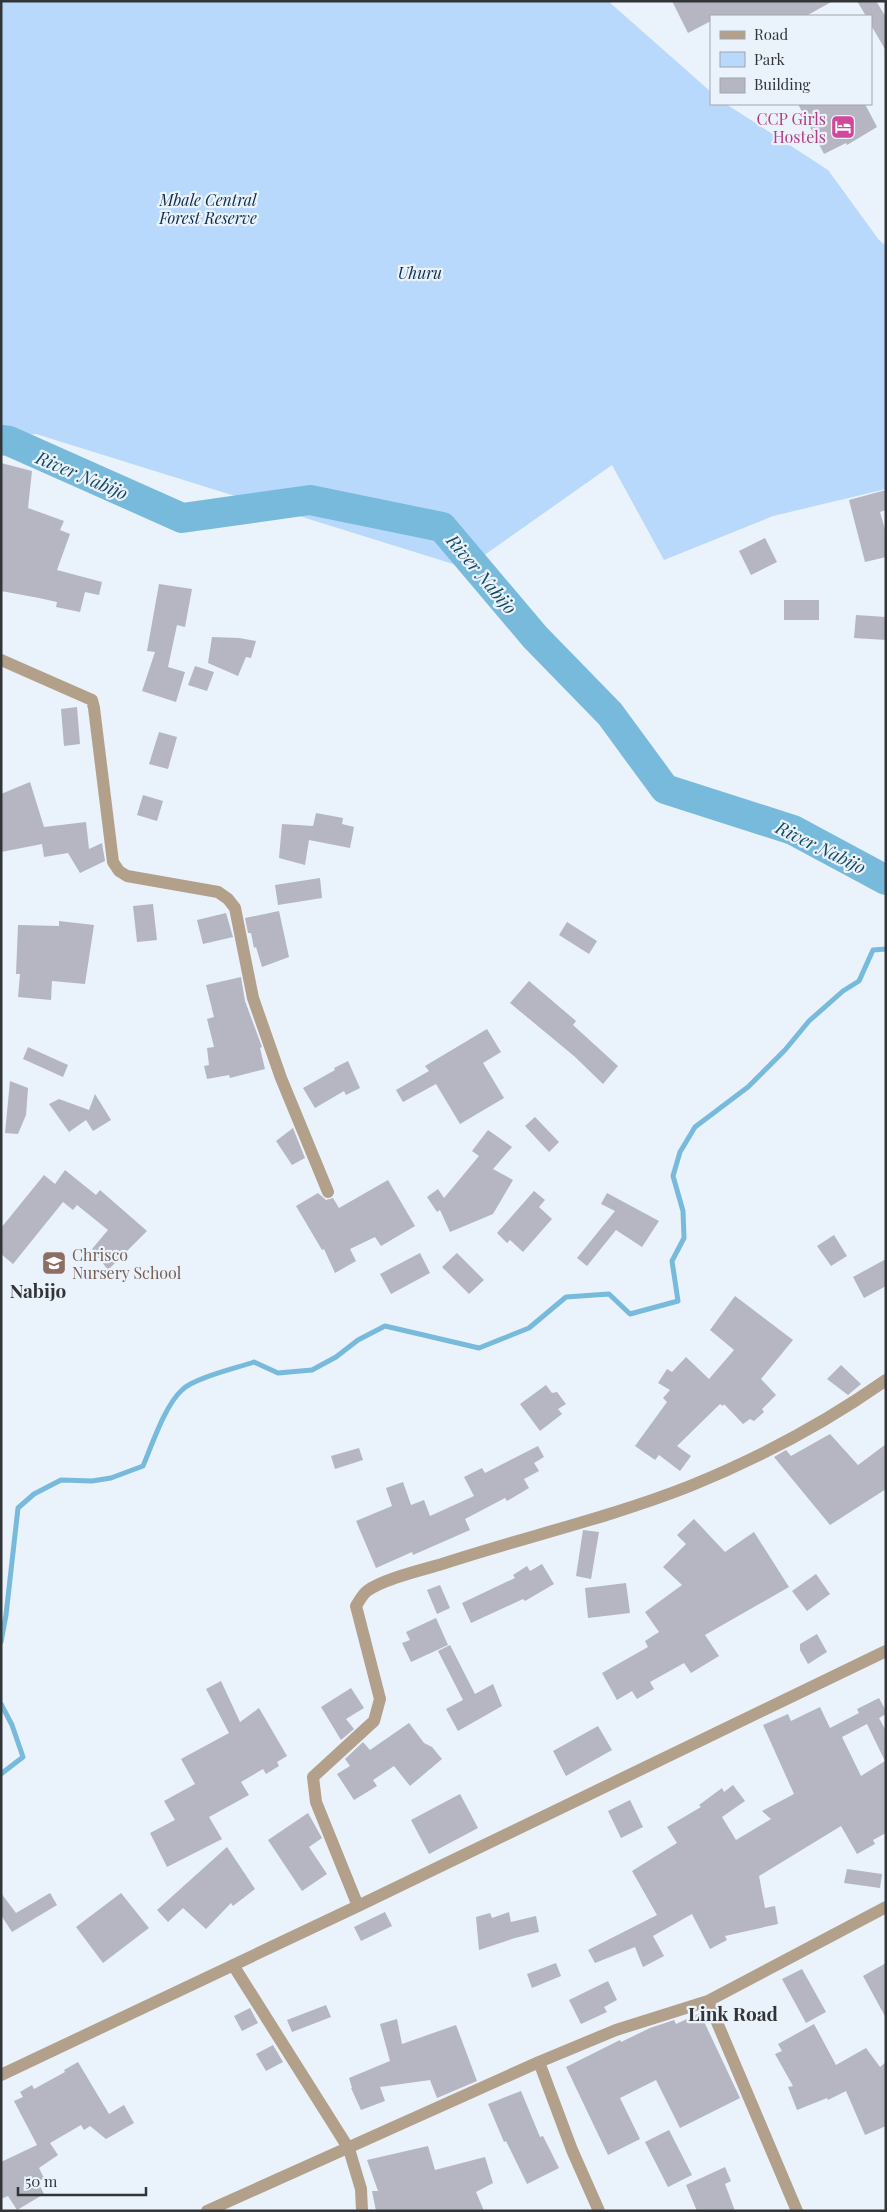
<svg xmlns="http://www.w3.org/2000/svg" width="887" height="2212" viewBox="0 0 887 2212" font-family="'Playfair Display',serif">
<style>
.green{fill:#b8d8fc}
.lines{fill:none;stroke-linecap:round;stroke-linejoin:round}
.stream{stroke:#77badc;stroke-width:5}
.river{stroke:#77badc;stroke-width:30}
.building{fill:#b5b6c1;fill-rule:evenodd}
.minor{stroke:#b2a08a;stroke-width:12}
.labels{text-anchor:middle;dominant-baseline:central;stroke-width:4.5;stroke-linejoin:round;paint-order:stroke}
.hotel-label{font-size:16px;fill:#b23c85;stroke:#eaf2fb;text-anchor:end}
.park-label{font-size:16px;font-style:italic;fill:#0d2d4c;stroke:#eaf2fb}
.education-label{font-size:16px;fill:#785e54;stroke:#eaf2fb;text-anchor:start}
.water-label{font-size:18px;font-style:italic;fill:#134a61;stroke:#eaf2fb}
.quarter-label{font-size:19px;font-weight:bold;fill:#323538;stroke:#eaf2fb}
</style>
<rect width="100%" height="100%" fill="#eaf2fb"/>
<path class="green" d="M1 1H608L711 92V104H726L828 170 879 240 886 246V489L773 516 664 560 612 465 466 568 36 434 1 437Z"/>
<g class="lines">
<path class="stream" d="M1 1642 6 1615 18 1508 34 1494 61 1480 92 1481 111 1478 143 1466C152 1445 165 1405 182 1390 194 1378 237 1368 254 1362L278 1373 312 1370 336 1357 358 1340 385 1326 479 1348 529 1328 566 1297 609 1294 630 1314 678 1301 672 1261 684 1238 683 1211 673 1176 680 1152 695 1127 748 1087 785 1050 809 1021 843 991 859 981 873 950 886 949
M1 1704 12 1725 23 1757 1 1774"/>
<path class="river" d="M1 440 9 441 182 518 310 500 442 527 535 637 610 714 665 789 793 830 886 880"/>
</g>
<path class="building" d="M672 1H833L806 16H711V21L688 33Z
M857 1H876L886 17V51L871 25V16H866Z
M798 104H865L877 127 847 145 846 143 824 154Z
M1 463 32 471 28 508 64 521 60 530 70 534 57 570 102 582 99 595 85 592 80 612 56 607 57 602 39 598 1 591Z
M886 490V510L880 512 886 533V557L865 562 849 500Z
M765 538 777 562 751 575 739 551Z
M159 584 192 589 185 627 177 625 168 667 185 672 176 702 142 691 155 652 147 651Z
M784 600H819V620H784Z
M856 615 886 617V640L854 638Z
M212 637 239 638 256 641 251 658 246 657 238 676 208 663Z
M195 666 214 672 207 691 188 685Z
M77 707 80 744 64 746 61 709Z
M159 732 177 737 168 769 149 764Z
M30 782 44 827 86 822 89 849 102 843 105 861 80 873 68 853 44 857 42 844 1 852V794Z
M143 795 163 801 157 821 137 815Z
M316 813 343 818 342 824 354 827 350 848 309 840 305 865 279 858 282 824 313 826Z
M320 878 322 898 278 905 275 885Z
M153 904 157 940 137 942 133 906Z
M279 911 289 957 262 967 256 947 254 948 251 933H248L245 918Z
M226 913 233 937 203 944 197 920Z
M59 921 94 925 85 984 52 981 51 1000 18 997 20 974H16L18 925 59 926Z
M567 922 597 941 589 954 559 935Z
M241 977 245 1001 262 1047 260 1048 265 1069 230 1078 229 1075 207 1079 204 1066 209 1065 207 1048 214 1047 207 1019 214 1017 206 985Z
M529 981 576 1021 573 1025 618 1066 603 1084 574 1056 510 1003Z
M487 1029 501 1052 483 1063 504 1098 460 1124 436 1084 403 1102 396 1090 429 1071 425 1066Z
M28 1047 68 1065 63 1077 23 1059Z
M348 1061 360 1088 346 1095 344 1091 315 1108 303 1088 335 1070 334 1068Z
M10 1081 28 1088 26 1115 18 1134 5 1133Z
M95 1094 111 1120 93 1131 86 1120 69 1132 49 1104 59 1099 89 1110Z
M535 1117 559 1142 549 1152 525 1126Z
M293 1128 305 1158 292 1165 276 1141Z
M488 1130 512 1147 493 1169 513 1180 493 1214 450 1232 440 1210 437 1212 427 1197 438 1189 444 1198 479 1156 472 1151Z
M65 1170 96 1195 100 1190 147 1231 108 1270 92 1249 108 1230 77 1205 73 1210 63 1202 13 1264 1 1254V1228L44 1175 55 1184Z
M388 1180 415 1226 381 1246 375 1237 350 1249 356 1261 335 1273 324 1249 322 1250 296 1206 318 1193 326 1200 333 1198 339 1208Z
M534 1191 545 1200 539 1207 552 1219 523 1252 510 1240 507 1243 497 1233Z
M607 1193 659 1221 642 1247 616 1230 587 1266 577 1258 615 1211 601 1204Z
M834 1235 847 1256 831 1266 817 1246Z
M420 1253 430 1273 391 1294 380 1274Z
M457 1253 484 1280 469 1294 442 1267Z
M886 1259V1286L864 1298 853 1277Z
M735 1296 793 1340 761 1379 776 1395 762 1409 764 1412 754 1421 750 1419 743 1424 724 1404 723 1406 720 1404 677 1446 691 1456 680 1471 659 1455 655 1460 635 1446 667 1402 663 1398 670 1390 658 1383 667 1369 672 1372 686 1357 709 1379 734 1350 710 1330Z
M841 1365 861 1384 848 1395 827 1379Z
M546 1385 552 1393 557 1392 566 1404 558 1409 562 1414 540 1431 520 1404Z
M830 1434 858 1465 886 1444V1489L830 1525 774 1457 786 1450 791 1456Z
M538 1446 544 1457 534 1463 539 1471 524 1479 529 1488 507 1501 505 1498 465 1519 470 1530 413 1555 412 1552 376 1568 356 1521 392 1506 386 1488 403 1482 411 1505 424 1500 430 1516 474 1496 464 1477 482 1468 485 1473Z
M359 1448 363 1460 335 1469 331 1456Z
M694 1519 725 1552 754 1532 789 1587 705 1635 719 1656 691 1673 684 1663 650 1682 654 1689 637 1699 632 1691 617 1700 602 1673 648 1647 645 1641 659 1632 645 1612 682 1585 663 1567 686 1544 677 1535Z
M583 1530 599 1532 591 1579 576 1576Z
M542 1564 554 1584 525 1601 523 1599 471 1623 462 1603 515 1578 513 1575 527 1566 530 1571Z
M816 1574 830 1594 807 1611 792 1591Z
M626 1583 630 1613 588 1618 585 1588Z
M440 1585 450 1608 437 1614 427 1590Z
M436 1618 448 1645 411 1662 402 1643 410 1640 406 1632Z
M817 1634 827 1652 808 1664 800 1650V1644Z
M450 1645 475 1694 493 1684 502 1706 458 1731 446 1709 463 1700 438 1651Z
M221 1681 240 1722 259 1708 287 1756 277 1762 279 1766 266 1774 263 1769 241 1782 249 1795 209 1817 222 1839 167 1867 150 1833 175 1820 164 1801 195 1784 181 1759 229 1733 206 1689Z
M351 1688 364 1708 346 1719 354 1729 341 1740 321 1707Z
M879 1698 886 1711V1714L879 1718 886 1731V1833L873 1840 875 1844 857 1854 841 1826 759 1876 765 1908 775 1906 778 1924 725 1936 727 1940 710 1949 692 1914 653 1936 664 1956 643 1967 635 1947 595 1963 588 1950 657 1915 632 1871 677 1843 667 1827 701 1807 699 1805 722 1788 724 1792 733 1785 745 1801 722 1817 736 1840 771 1819 762 1811 794 1794 763 1725 788 1714 791 1721 820 1707 830 1728 859 1713 857 1709ZM867 1724 885 1761 861 1776 842 1737Z
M409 1723 424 1743 432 1747 442 1759 410 1786 394 1766 373 1780 377 1786 354 1800 337 1774 350 1766 345 1759 363 1742 370 1750Z
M598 1726 612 1750 566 1776 553 1751Z
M460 1794 478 1828 429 1854 411 1820Z
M630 1800 643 1827 621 1838 608 1811Z
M308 1813 322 1838 309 1847 327 1874 302 1891 268 1840Z
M227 1847 255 1889 233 1906 231 1903 206 1929 183 1908 168 1922 157 1910Z
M847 1869 882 1874 880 1888 844 1883Z
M1 1893 16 1913 50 1893 57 1905 12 1932 1 1915Z
M121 1893 149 1928 103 1963 76 1927Z
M385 1912 392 1926 361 1941 354 1927Z
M509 1912 511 1922 536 1916 539 1932 515 1938 479 1950 476 1917 490 1913 492 1918Z
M556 1963 561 1976 532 1988 527 1974Z
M886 1963V2018L863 1976Z
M802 1969 826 2012 806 2023 782 1979Z
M608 1981 617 2000 604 2007 607 2012 581 2024 569 2000Z
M326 2005 331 2017 292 2032 287 2020Z
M250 2008 258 2023 242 2031 234 2016Z
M700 2013 740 2098 680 2128 656 2080 620 2098 640 2139 608 2155 566 2067 620 2040 621 2042 650 2028 674 2020 676 2024Z
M397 2019 402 2044 456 2025 477 2081 437 2098 430 2080 380 2087 385 2101 361 2110 351 2088H352L349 2078 390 2061 380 2024Z
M814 2024 836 2065 866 2048 880 2067 886 2062V2126L865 2135 846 2091 828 2100 827 2098 797 2110 788 2087 793 2086 775 2054 782 2051 778 2044Z
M273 2045 283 2062 266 2071 256 2054Z
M78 2062 109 2114 124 2105 134 2123 106 2139 90 2126 84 2130 81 2125 50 2143 58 2155 39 2168 44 2178 38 2182 44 2194 17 2210 8 2196 1 2199V2162L37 2145 14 2101 23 2097 20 2092 32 2085 34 2089 65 2072 64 2070Z
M521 2091 540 2137 543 2136 559 2168 527 2184 506 2141 504 2142 488 2104Z
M669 2130 692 2175 668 2187 645 2142Z
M428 2146 435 2170 485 2157 493 2183 476 2192 484 2211H376L372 2191H378L367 2160Z
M725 2167 731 2181 725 2184 735 2211H697L686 2185Z"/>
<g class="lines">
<path class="minor" d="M1 660 92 700 94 708 113 862 119 871 127 876 218 892 228 899 235 908 253 998 281 1078 328 1192
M358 1906 316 1802 313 1777 374 1721 380 1699 356 1606C359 1601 363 1594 367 1591 383 1579 422 1570 442 1564 524 1537 609 1518 690 1486 759 1458 825 1423 886 1380
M233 1965 349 2149 361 2189 362 2211
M1 2075 358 1906 886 1651
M207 2211 539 2062
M599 2211 572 2150 539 2062 616 2030 708 2001
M797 2211 708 2001 886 1907"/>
</g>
<defs>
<symbol id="hotel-square" viewBox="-11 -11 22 22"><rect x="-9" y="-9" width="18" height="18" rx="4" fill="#d1479c" stroke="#eaf2fb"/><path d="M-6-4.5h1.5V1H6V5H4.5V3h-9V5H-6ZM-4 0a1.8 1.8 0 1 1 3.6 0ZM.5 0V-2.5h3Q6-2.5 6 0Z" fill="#fff"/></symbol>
<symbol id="school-square" viewBox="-11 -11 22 22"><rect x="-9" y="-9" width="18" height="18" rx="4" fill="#8d6e63" stroke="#eaf2fb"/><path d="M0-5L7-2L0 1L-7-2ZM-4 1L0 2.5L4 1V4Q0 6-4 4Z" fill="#fff"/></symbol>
</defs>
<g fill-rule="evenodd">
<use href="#hotel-square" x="829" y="113" width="28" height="28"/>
<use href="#school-square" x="40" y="1249" width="28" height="28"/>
</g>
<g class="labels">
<g class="hotel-label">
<text x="826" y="118">CCP Girls<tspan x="826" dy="18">Hostels</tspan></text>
</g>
<g class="park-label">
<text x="208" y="199">Mbale Central<tspan x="208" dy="18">Forest Reserve</tspan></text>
<text x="420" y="272">Uhuru</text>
</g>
<g class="education-label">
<text x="72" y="1254">Chrisco<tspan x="72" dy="18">Nursery School</tspan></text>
</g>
<g class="water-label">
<text transform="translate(82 475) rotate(23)">River Nabijo</text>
<text transform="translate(482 574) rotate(50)">River Nabijo</text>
<text transform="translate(821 847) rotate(26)">River Nabijo</text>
</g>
<g class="quarter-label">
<text x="38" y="1290">Nabijo</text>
<text x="733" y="2013">Link Road</text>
</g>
</g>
<rect width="887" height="2212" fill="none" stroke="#323538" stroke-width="5"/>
<rect x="710" y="15" width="162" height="90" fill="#eaf2fb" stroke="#a0a6ad"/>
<rect x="720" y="31" width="25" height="8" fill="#b2a08a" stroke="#a0a6ad"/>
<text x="754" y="40" font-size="15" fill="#323538">Road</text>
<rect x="720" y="52" width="25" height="15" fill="#b8d8fc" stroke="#a0a6ad"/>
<text x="754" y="65" font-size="15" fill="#323538">Park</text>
<rect x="720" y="78" width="25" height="15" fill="#b5b6c1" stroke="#a0a6ad"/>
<text x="754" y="90" font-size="15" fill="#323538">Building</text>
<path d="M18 2187v8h128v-8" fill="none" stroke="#323538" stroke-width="2.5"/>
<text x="25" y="2187" font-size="15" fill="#323538" stroke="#eaf2fb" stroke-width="4" paint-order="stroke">50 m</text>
</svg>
